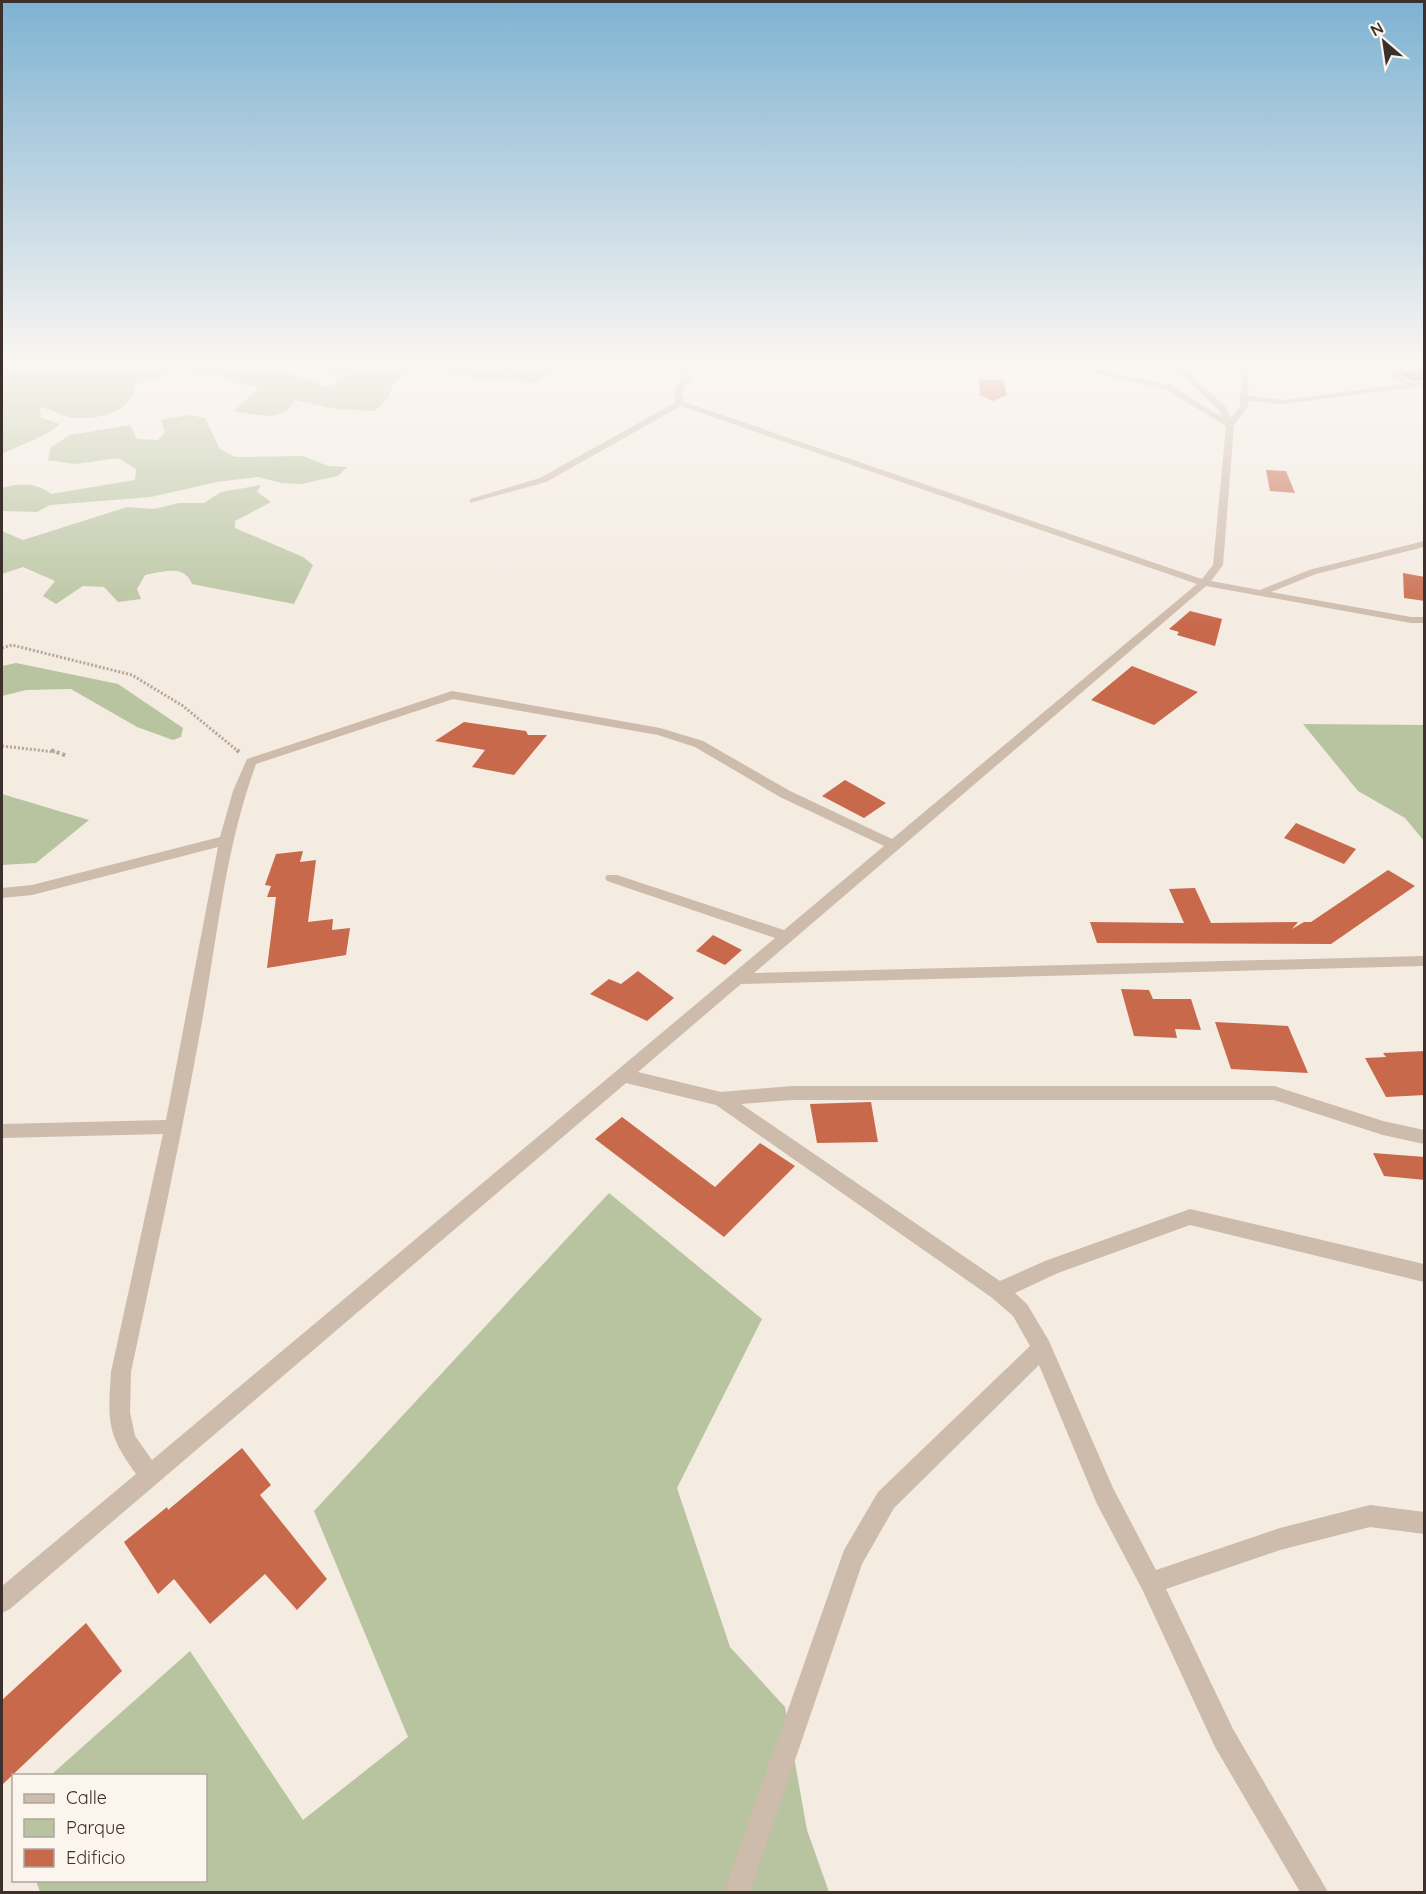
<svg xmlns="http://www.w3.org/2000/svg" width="1426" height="1894" viewBox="0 0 1426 1894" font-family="Quicksand,sans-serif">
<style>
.green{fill:#b8c4a0;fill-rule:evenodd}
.building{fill:#c8694b}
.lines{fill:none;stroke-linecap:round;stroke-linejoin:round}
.path-far1{stroke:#b9a596;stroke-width:3;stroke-dasharray:2 2;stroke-linecap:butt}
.path{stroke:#b9a596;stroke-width:4;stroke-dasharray:3 3;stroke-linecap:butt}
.minor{fill:#cdbbac;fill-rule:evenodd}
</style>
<rect width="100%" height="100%" fill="#f4ebe1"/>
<path class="green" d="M2 360H541L555 369 535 383 517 380H483L452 372 415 367 393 384 389 397 375 411 335 409 295 400C283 424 256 414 234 411L259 387 231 382 217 375 176 370 136 385C135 389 134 395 131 398 120 416 85 422 66 416 56 414 54 409 40 407L41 418 60 424C51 434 16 447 2 454ZM295 364 346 375V376L327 387 279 369Z
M189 415 205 418 220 449 235 457 303 456 328 466 347 467 338 476 301 484 282 483 258 477 217 482 151 497 50 505 37 512 2 511V488C18 483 37 482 51 494L135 480 136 469 118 458 75 464 48 460 51 447 70 435 130 425 137 439 158 440 165 432 161 420Z
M261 485 257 492 271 502 235 521V528L303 557 313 565 294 604 192 584C184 564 163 572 145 575L137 589 141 599 118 602 104 587 83 586 56 604 43 596 55 581 23 567 2 574V531L23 540 127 507 154 509 179 503H204L221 492Z
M16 663 118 684 183 728 181 737 173 740 137 727 71 689 26 690 2 696V666Z
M1303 724 1424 725V841L1405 818 1358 791Z
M2 794 89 820 36 863 2 865Z
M609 1193 762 1319 677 1488 730 1647 785 1707 807 1830 829 1892H40L36 1881 206 1880V1776L51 1775 190 1651 303 1820 408 1737 314 1511Z"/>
<path class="building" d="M1425 369V380L1413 381 1397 372Z
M979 379 1003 380 1007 395 993 401 980 395Z
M1266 470 1286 471 1295 493 1270 491Z
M1403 573 1425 577V601L1404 598Z
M1190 611 1222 619 1215 646 1177 635 1179 632 1169 629Z
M1132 666 1198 692 1154 725 1091 700Z
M464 722 526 731 528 735H547L514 775 472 767 485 750 435 741Z
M845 780 886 803 864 818 822 796Z
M1296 823 1356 849 1344 864 1284 838Z
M303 851 300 862 316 860 308 922 333 919 332 930 350 928 346 955 267 968 276 897H267L271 886 265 885 276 854Z
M1388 870 1415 886 1331 944 1097 943 1090 922 1184 923 1169 889 1195 888 1211 923 1298 922 1292 929 1304 922H1311Z
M713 935 742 950 725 965 696 951Z
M638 971 674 998 647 1021 590 994 609 979 621 984Z
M1121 989 1149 990 1153 999H1191L1201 1030 1175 1029 1177 1038 1134 1036Z
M1215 1022 1288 1026 1308 1073 1231 1069Z
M1425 1051V1095L1386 1097 1365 1058 1386 1057 1383 1053Z
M871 1102 878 1142 817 1143 810 1104Z
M622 1117 715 1187 760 1143 795 1166 724 1237 595 1139Z
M1373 1153 1425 1157V1180L1384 1176Z
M242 1448 271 1485 260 1495 327 1579 297 1610 265 1574 210 1624 174 1579 158 1594 124 1542 167 1507 168 1510Z
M86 1623 122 1671 2 1785V1700Z"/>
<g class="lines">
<path class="path-far1" d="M2 648 12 645 132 675 183 706 239 752
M2 746 55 752"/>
<path class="path" d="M51 750 67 756
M237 750 239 752"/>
<path class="minor" d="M649 360C665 360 682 362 692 375L682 393 684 402 1202 579 1213 565 1226 426 1165 389 1039 360H1053L1170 385 1223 418 1218 409 1166 360H1174L1225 406 1231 418 1240 406 1242 360H1250L1248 396 1283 400 1404 384 1388 375 1391 371 1413 383 1424 382V386L1283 404 1248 401V406L1234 425 1223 565 1211 581 1260 590 1309 570 1424 541V547L1316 574 1271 592 1411 617H1424V623H1411L1206 586 754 973 1424 956V966L741 984 638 1072 721 1092 792 1086H1274L1383 1121 1424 1130V1144L1383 1135 1274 1100H792L741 1104 1000 1281 1045 1261 1190 1209 1424 1264V1282L1190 1225 1058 1273 1015 1293 1027 1304 1049 1341 1113 1488 1156 1570 1280 1528 1370 1505 1424 1512V1534L1370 1527 1280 1550 1166 1589 1233 1729 1328 1892H1300L1215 1747 1143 1591 1097 1504 1039 1365 894 1508 862 1564 750 1892H724L844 1550 878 1492 1030 1346 1013 1316 991 1297 716 1105 626 1083 10 1609 2 1613V1586L136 1474C106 1433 108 1420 111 1372L163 1134 2 1138V1124L166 1120 218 847 32 895 2 898V888L32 885 220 837 233 791 247 759 452 691 660 728 703 741 790 791 892 839 1197 584 681 406 546 482 470 503V499L540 478 676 402 674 393 684 375 680 370ZM453 699 658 735 695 747 780 797 884 846 784 930 617 875H607L605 878 607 881 775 938 152 1460 135 1436 130 1412 131 1372C156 1253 182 1135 203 1016 218 931 226 846 256 764Z"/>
</g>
<linearGradient id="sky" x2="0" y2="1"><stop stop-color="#7eb2d2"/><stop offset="0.58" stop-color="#faf6f2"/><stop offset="1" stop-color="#faf6f2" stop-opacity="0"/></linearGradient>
<rect width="1426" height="625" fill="url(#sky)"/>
<rect width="1426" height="1894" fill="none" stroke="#3b302b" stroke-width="6"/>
<rect x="12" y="1774" width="195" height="108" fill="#fbf5ee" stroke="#aea6a0" stroke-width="1.5"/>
<rect x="24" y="1794" width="30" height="9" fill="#cdbbac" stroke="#aea6a0" stroke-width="1.5"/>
<text x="66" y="1804" font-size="18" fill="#3b302b">Calle</text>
<rect x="24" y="1819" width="30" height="18" fill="#b8c4a0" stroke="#aea6a0" stroke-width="1.5"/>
<text x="66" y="1834" font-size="18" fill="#3b302b">Parque</text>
<rect x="24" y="1849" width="30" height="18" fill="#c8694b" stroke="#aea6a0" stroke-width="1.5"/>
<text x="66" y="1864" font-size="18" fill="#3b302b">Edificio</text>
<g transform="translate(1384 42) rotate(331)" stroke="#fbf5ee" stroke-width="4.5" paint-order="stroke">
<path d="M0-4.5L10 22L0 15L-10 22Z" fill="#3b302b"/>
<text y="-9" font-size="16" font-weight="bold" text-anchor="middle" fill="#3b302b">N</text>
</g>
</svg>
